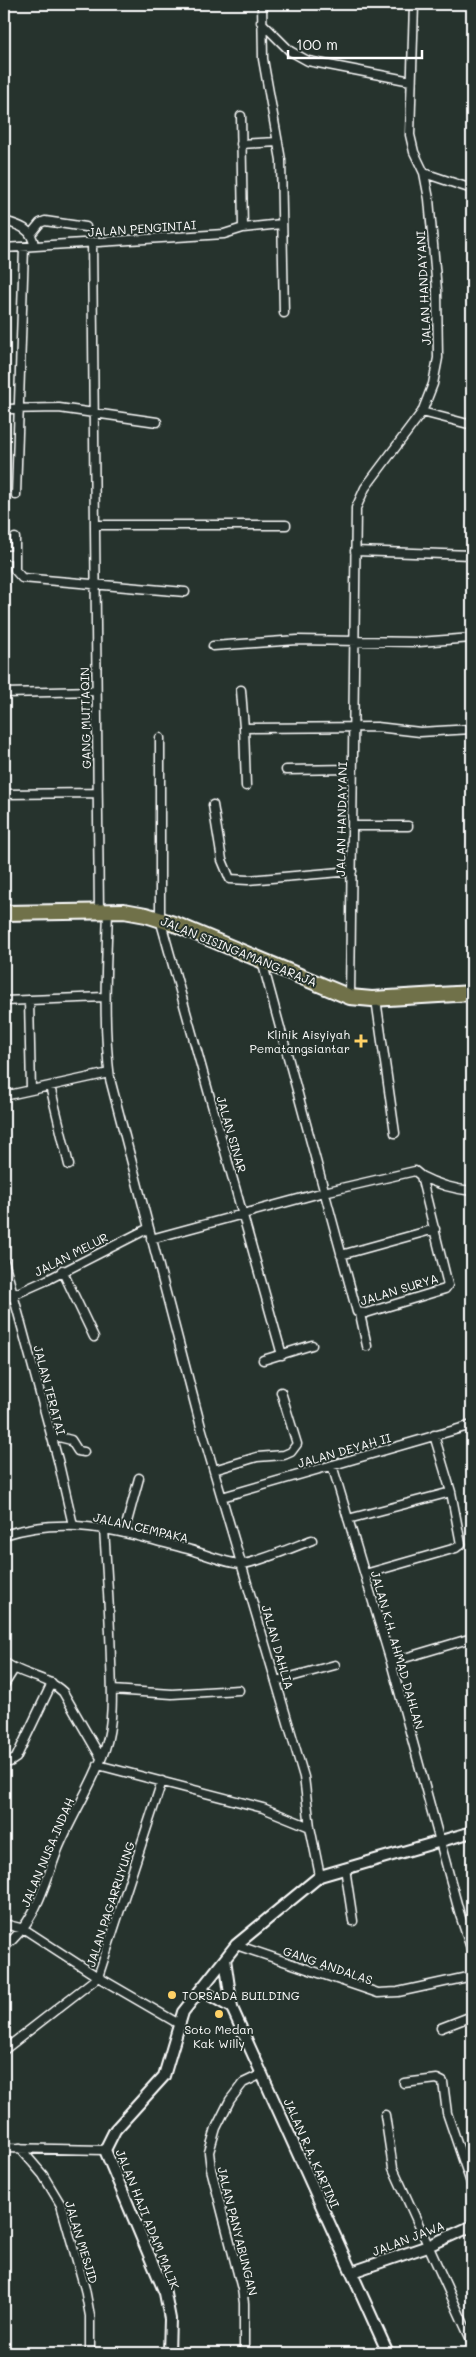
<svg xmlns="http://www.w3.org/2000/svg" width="476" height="2357" viewBox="0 0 476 2357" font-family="Mali,sans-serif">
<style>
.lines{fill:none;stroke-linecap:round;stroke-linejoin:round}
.street-casing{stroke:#fff;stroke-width:11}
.secondary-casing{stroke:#fff;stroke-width:14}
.highway-casing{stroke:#fff;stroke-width:18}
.street{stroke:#26332d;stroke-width:8}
.secondary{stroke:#26332d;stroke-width:10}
.highway{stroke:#6f714a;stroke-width:14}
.poi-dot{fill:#ffd166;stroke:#26332d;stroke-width:2}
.labels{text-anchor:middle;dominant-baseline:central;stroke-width:4;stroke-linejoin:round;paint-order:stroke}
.street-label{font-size:12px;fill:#fff;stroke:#26332d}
.poi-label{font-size:12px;fill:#fff;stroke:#26332d;text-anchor:end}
</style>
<rect width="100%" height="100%" fill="#26332d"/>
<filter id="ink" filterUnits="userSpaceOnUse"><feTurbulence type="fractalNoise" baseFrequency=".02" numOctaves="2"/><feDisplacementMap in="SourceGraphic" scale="10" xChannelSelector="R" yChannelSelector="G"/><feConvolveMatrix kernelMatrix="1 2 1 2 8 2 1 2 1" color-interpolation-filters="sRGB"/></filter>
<g filter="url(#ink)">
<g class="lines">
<defs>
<path id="street" d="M262 4 263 59 281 160 284 313
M261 22 290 51 308 61 411 81
M241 116 243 228
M241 144 278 142
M424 173 472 189
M4 221C19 225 33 229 34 246
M31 234 40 223 45 221 86 227
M92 242 99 912
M4 248 224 234 243 228 281 224
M4 409 59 408 157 422
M422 412 472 425
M16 495 24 247
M95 525H286
M15 538V570L22 578 185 592
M355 551 472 555
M4 555H14
M213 646 297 640 419 642 472 638
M241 690 244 728
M4 693 96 691
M160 738V919L282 1355
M286 770 353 769
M246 786 244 728 377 727 420 732 472 729
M4 794 97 793
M213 805 222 860 230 879 248 880 352 871
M352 826H408
M108 912C106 968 103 1023 110 1079L201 1427 304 1777 310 1827 320 1876
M350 997 356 508 365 488 422 412 433 384 438 358 437 290 429 199 424 173 414 152 410 135 414 4
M376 999 395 1133
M29 1000 31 1090
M4 1001 105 997
M50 1086 69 1165
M4 1096 109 1073
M421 1176C438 1185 453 1189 472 1191
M151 1239 324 1192 415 1171 421 1176 448 1285 445 1289 366 1313 357 1312C325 1195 294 1077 262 961
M341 1255 435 1229
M4 1261 58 1460 73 1525
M62 1270 94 1337
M4 1299 47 1280 149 1228
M360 1314 367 1346
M263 1360 312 1345
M51 1435 71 1440 78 1451 84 1452
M332 1465 391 1662 460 1915 472 1951
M214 1470 257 1457 284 1455 291 1452 297 1444 281 1392
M222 1497 472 1425
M348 1519 451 1492
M124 1533 139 1478
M4 1535C71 1514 126 1533 191 1550 204 1554 231 1565 243 1564 259 1562 296 1546 312 1540
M365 1574 456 1548 461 1544 451 1492 434 1435
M4 1662C22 1676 47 1676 63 1692L101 1758
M391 1662 472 1638
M276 1681 335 1665
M4 1685 14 1669
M112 1690 172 1694 239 1690
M4 1760 10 1762 16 1758 52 1683
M98 1765 263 1808 310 1827
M345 1868 353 1921
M4 1924 24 1929 98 1977 179 2024
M236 1945 378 1993 398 1992 472 1976
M4 1947C36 1923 44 1885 58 1849 72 1815 93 1784 105 1749 114 1722 112 1690 111 1662 110 1617 107 1573 104 1529
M441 2028 472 2016
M4 2050 98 1977 162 1781
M404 2083 437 2079 443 2082 447 2113 472 2186
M385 2115 393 2168 472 2342
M4 2148 105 2150
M20 2148 43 2175 61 2205 85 2289 90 2316V2353
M244 2353V2303L242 2289 211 2169 209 2152 216 2128 230 2100 243 2083 262 2074"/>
<path id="secondary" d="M225 1959 232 2008 388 2353
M201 1990 232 2008
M352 2272 428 2246 472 2226
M169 2353 170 2319 165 2293 105 2150 115 2130 164 2076 183 2012 236 1945 320 1876 472 1832"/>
<path id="highway" d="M4 913 124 911 146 915 177 925 350 997 372 999 472 993"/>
</defs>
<use href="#street" class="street-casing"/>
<use href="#secondary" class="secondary-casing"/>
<use href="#highway" class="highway-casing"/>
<use href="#street" class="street"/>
<use href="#secondary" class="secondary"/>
<use href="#highway" class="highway"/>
</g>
</g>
<g class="poi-dot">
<path d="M358.5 1033.5h5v5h5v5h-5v5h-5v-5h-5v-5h5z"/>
<circle cx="172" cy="1995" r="5"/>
<circle cx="219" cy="2014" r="5"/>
</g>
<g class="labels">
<g class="street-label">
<text transform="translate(142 228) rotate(-4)">JALAN PENGINTAI</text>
<text transform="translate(423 288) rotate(-93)">JALAN HANDAYANI</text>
<text transform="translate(85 718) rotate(-91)">GANG MUTTAQIN</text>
<text transform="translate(341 819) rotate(-89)">JALAN HANDAYANI</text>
<text transform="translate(239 951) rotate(22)">JALAN SISINGAMANGARAJA</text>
<text transform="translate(232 1134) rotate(74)">JALAN SINAR</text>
<text transform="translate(71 1254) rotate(-27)">JALAN MELUR</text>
<text transform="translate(399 1289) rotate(-17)">JALAN SURYA</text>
<text transform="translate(50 1390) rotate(75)">JALAN TERATAI</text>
<text transform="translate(344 1450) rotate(-16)">JALAN DEYAH II</text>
<text transform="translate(141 1527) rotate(13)">JALAN CEMPAKA</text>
<text transform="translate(278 1647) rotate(74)">JALAN DAHLIA</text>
<text transform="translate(398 1650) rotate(74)">JALAN K.H. AHMAD DAHLAN</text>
<text transform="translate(47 1852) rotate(-67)">JALAN NUSA INDAH</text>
<text transform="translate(110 1904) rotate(-72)">JALAN PAGARRUYUNG</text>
<text transform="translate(328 1965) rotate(19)">GANG ANDALAS</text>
<text transform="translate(312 2153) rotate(66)">JALAN R.A. KARTINI</text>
<text transform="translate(148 2219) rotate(68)">JALAN HAJI ADAM MALIK</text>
<text transform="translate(238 2231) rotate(76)">JALAN PANYABUNGAN</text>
<text transform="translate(408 2238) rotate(-21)">JALAN JAWA</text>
<text transform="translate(82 2242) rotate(73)">JALAN MESJID</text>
</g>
<g class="poi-label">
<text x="350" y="1034">Klinik Aisyiyah<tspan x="350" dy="14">Pematangsiantar</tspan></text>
<text x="182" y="1995" text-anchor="start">TORSADA BUILDING</text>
<text x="219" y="2029" text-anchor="middle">Soto Medan<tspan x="219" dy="14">Kak Willy</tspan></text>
</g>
</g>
<rect width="476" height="2357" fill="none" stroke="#26332d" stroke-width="20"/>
<rect x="10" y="10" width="456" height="2337" fill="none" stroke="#fff" stroke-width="2" filter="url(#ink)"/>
<path d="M288 50v8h134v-8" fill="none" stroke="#ffffff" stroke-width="2.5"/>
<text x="296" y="50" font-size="15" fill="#ffffff" stroke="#26332d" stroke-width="4" paint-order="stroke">100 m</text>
</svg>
